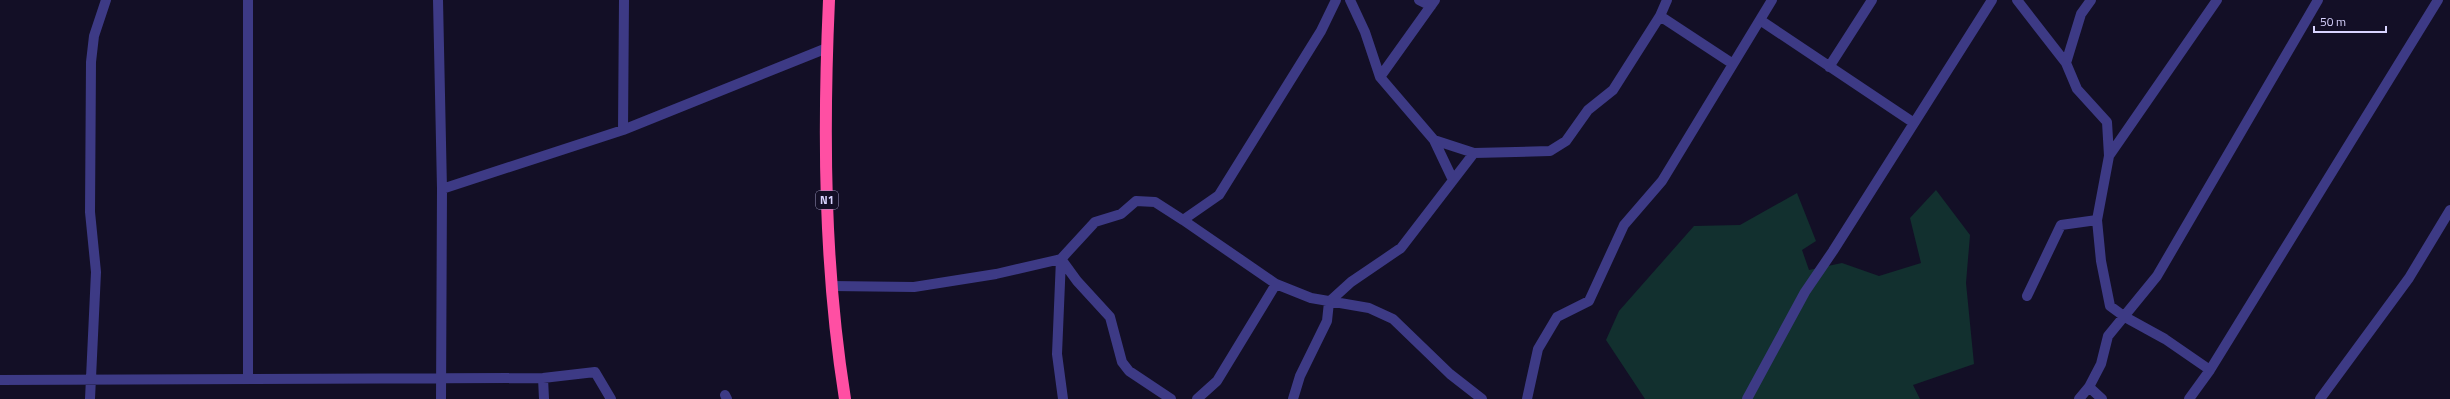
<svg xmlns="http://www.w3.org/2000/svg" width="2450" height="399" viewBox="0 0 2450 399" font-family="'Titillium Web',sans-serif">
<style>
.green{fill:#12302f}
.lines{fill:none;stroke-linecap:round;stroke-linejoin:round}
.minor{stroke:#3d3a85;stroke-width:10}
.highway{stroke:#ff4fa3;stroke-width:12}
.labels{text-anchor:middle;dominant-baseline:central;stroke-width:3.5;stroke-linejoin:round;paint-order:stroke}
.shield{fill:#130f26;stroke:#9e99be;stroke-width:1}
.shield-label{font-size:11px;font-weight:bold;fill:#d9d4ff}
</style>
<rect width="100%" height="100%" fill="#130f26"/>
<path class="green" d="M1936 190 1970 235 1966 283 1974 364 1913 385 1920 399H1645L1606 340 1619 311 1694 226 1740 225 1797 193 1816 241 1802 250 1809 270 1842 263 1879 276 1921 263 1910 218Z"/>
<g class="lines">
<path class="minor" d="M438 0 442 189 441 399
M1350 0 1365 32 1380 77 1434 140 1453 180
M1419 0 1431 6
M2017 0 2066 63 2077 89 2107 122 2109 156 2097 220 2061 225 2027 296
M1660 16 1733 64
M1760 20 1914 123
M2066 63 2081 14 2091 0
M1829 67 1872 0
M1380 77 1435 0
M623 130 624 0
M1434 140 1474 153 1550 151 1566 141 1588 110 1613 90 1660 16 1667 0
M2109 156 2217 0
M442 189 623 130 827 48
M1183 220 1276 284 1311 298 1369 308 1393 319 1450 374 1482 399
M2097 220 2101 261 2110 306 2125 317 2165 339 2210 370
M1061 259 1077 281 1110 317 1122 362 1129 371 1171 399
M1061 259 1057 354 1063 399
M831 286 914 287 996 274 1061 259 1095 222 1121 214 1136 201 1155 202 1183 220 1219 195 1321 31 1336 0
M543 378 544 399
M248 379V0
M0 380 543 378 595 372 611 399
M2089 387 2102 399
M725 395 727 399
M90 399 96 272 90 212 91 62 94 36 106 0
M1197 399 1217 381 1276 284
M1293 399 1300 376 1327 321 1329 302 1351 282 1401 248 1474 153
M1527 399 1538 349 1557 317 1589 301 1624 225 1662 181 1772 0
M1747 399 1805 292 1833 251 1992 0
M2079 399 2089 387 2101 364 2108 336 2157 276 2318 0
M2189 399 2210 370 2438 0
M2320 399 2409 278 2450 210"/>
<path class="highway" d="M829 0C823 133 824 267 845 399"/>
</g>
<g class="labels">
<rect class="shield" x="816" y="191" width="22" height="18" rx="3"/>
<g class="shield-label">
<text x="827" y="200">N1</text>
</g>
</g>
<path d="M2314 26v6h72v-6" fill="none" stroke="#d9d4ff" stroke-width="2"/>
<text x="2320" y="26" font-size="12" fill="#d9d4ff" stroke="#130f26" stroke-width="3" paint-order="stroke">50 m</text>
</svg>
